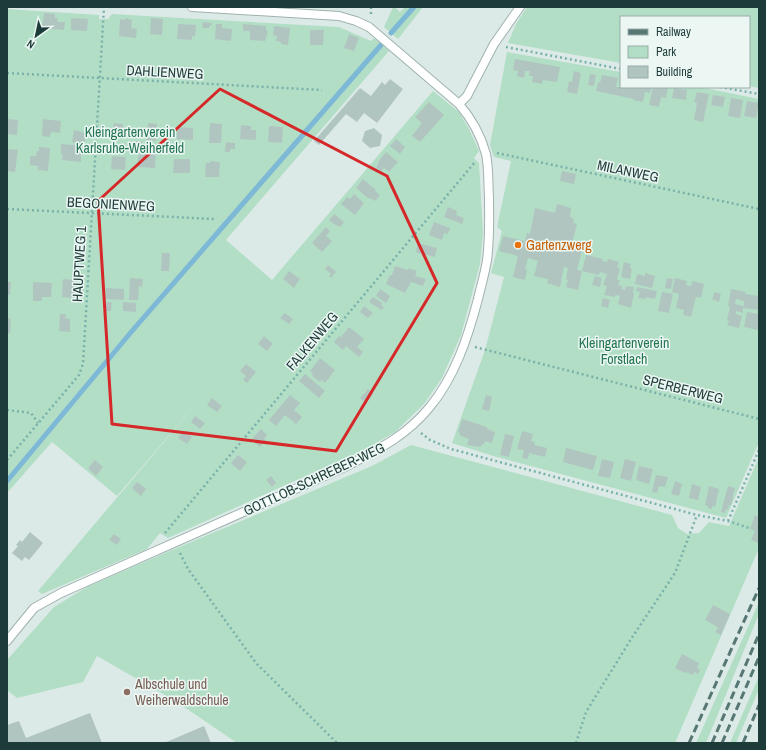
<svg xmlns="http://www.w3.org/2000/svg" width="766" height="750" viewBox="0 0 766 750" font-family="'Archivo Narrow',sans-serif">
<style>
.green{fill:#b2dec6}
.lines{fill:none;stroke-linecap:round;stroke-linejoin:round}
.stream{stroke:#7db8d6;stroke-width:5}
.building{fill:#b1c5c0;fill-rule:evenodd}
.service-casing{stroke:#9fb2af;stroke-width:10}
.path{stroke:#79b1aa;stroke-width:2.5;stroke-dasharray:2 3;stroke-linecap:butt}
.service{stroke:#fff;stroke-width:8}
.rail{stroke:#567774;stroke-width:3;stroke-dasharray:8 4;stroke-linecap:butt}
.marked{fill:none;stroke:#d62828;stroke-width:3;stroke-linejoin:round}
.food-dot{fill:#e8710a;stroke:#ecf7f4;stroke-width:1.5}
.education-dot{fill:#8d6e63;stroke:#ecf7f4;stroke-width:1.5}
.labels{text-anchor:middle;dominant-baseline:central;stroke-width:3;stroke-linejoin:round;paint-order:stroke}
.street-label{font-size:14px;fill:#1d3b38;stroke:#ecf7f4}
.park-label{font-size:14px;fill:#237552;stroke:#ecf7f4}
.food-label{font-size:14px;fill:#c56008;stroke:#ecf7f4;text-anchor:start}
.education-label{font-size:14px;fill:#785e54;stroke:#ecf7f4;text-anchor:start}
</style>
<rect width="100%" height="100%" fill="#dceae7"/>
<path class="green" d="M393 7H395L400 12 405 7H423L398 39 384 27Z
M527 7H759V88L749 86V17H621V63L508 43 516 24Z
M7 9 99 15V19H108L112 14 339 27 371 41 374 38 389 51 226 240 272 280 433 91 459 112 470 131 479 151 474 158 479 163 483 233 480 264 461 335 442 378 424 404 395 432 366 449 168 538 160 533 147 549 42 594 38 591 202 397 117 496 52 442 7 493Z
M507 52 621 72V87H700L759 99V442L726 518 493 456 452 443 485 350 504 277 491 273 502 231 497 227 511 161 494 157 490 145Z
M411 445 672 515 678 528 687 534 699 533 709 522 729 526 759 457V548L675 743H237L177 702 97 656 83 682 17 698 7 690V660L54 607 87 587 172 550 372 466Z
M759 602V614L706 743H696Z
M759 676V689L736 743H730Z"/>
<g class="lines">
<path class="stream" d="M391 33 414 7
M7 481 132 331 381 45"/>
</g>
<path class="building" d="M44 13 55 14V18H58L57 22H65L64 30 42 28Z
M71 18 88 19 87 31 71 30Z
M126 18 132 20 131 28 137 29 136 38 119 36 120 19 125 20Z
M151 18 163 19 162 35 150 34Z
M203 22 212 23V25H210L209 28H202Z
M178 24 196 25 195 36H192V40L177 39Z
M216 24H222V28L232 29 231 41 215 39Z
M243 24 266 26V31H268L265 41 250 40V31H243Z
M274 26 290 28 288 45 281 44V42L276 41 277 36 273 35Z
M310 30H324L323 45H310Z
M349 34 359 38 354 51 344 48Z
M515 59 560 67 557 82 543 80 542 84 532 82 533 76H529L530 71H525L524 78 517 76 518 71 513 70Z
M574 71 581 73 577 94 567 92 569 81 572 82Z
M590 74 596 75 594 86 588 85Z
M602 75 618 78 616 87H652L650 93 645 92 643 102 633 100 634 99 596 91 598 82 600 83Z
M390 79 403 89 377 123 364 113 357 122 346 114 319 145 314 141 360 88 371 96 382 82 385 85Z
M653 87H668L666 98 661 97 659 107 649 105Z
M674 88 687 90 686 100 672 98Z
M697 92 709 94 703 122 694 120 697 103 694 102Z
M713 95 725 97 723 107 711 105Z
M731 98 743 100 740 118 728 116Z
M747 101 759 103 756 118 744 116Z
M429 102 444 115 420 142 412 136 422 123 415 117Z
M7 119 18 120 17 135 7 134Z
M43 119 61 121 60 133 51 132 50 137 42 136Z
M114 123 123 124 122 137 112 136Z
M148 123 157 124 156 141 146 140Z
M210 123 222 124 221 143H209Z
M241 125 251 126V130H256V140L240 139Z
M269 126 283 127 282 143 268 142Z
M177 127 193 128V140L177 139Z
M374 128 382 135 380 146 370 148 362 141 365 131Z
M74 130 86 133 84 145 72 142Z
M396 139 405 147 400 154 390 146Z
M135 141H142L140 151H156L155 168 138 167V155L140 156V154H133Z
M226 142 235 143V149H230V152H225Z
M61 144 84 146 83 152 81 151V162L62 160 63 154H61Z
M39 147 50 148 48 171 38 170V166L30 165V156H36L37 151H39Z
M7 149 18 150 15 172 7 171Z
M386 152 398 162 389 172 384 168 381 171 376 167 379 163 378 162Z
M112 156 126 157 125 170 111 169Z
M174 159H190V173H173Z
M210 161 220 162 219 177H205L206 163H210Z
M562 171 576 174 574 184 560 181Z
M363 179 376 190 375 191 380 195 375 201 370 198 369 199 356 188Z
M354 194 364 203 355 215 341 204 347 197 350 199Z
M557 204 571 208 570 217 574 219 573 223 577 224 572 244 583 247 577 270 582 271 578 290 566 287 568 280 566 279 568 268 564 267 560 287 547 283 548 279 534 276 538 261 528 258 525 269H527L525 280 513 277 518 256 499 251 503 236 525 241 527 233 530 234 535 208 555 213Z
M448 207 457 211 456 215 464 218 462 224 444 217Z
M334 214 344 222 340 227 338 225 337 226 329 220Z
M434 222 450 228 448 234 444 233 442 240 429 235Z
M326 227 330 231 326 236 332 241 322 252 312 243Z
M418 243 437 248 435 257 416 252Z
M162 253H170L169 271H161Z
M586 255 603 259 602 261 607 262 608 259 619 262 617 267 620 268 617 280H620L618 285 622 286V289L625 290 626 286 634 287 633 293 634 294 631 308 618 304 620 296 615 295V297L604 295 607 286 603 285 607 274 600 272 599 275 582 271Z
M624 262 631 264 630 268 632 269 630 279 621 277Z
M328 265 336 272 331 278 329 276 331 274 325 269Z
M395 266 408 270V268L417 271 415 276 426 279 423 286 411 282 405 293 386 284 390 275H392Z
M289 271 300 279 294 288 283 279Z
M645 273 655 276 652 288 635 284 637 274 645 276Z
M595 276 602 278 600 287 592 285Z
M130 278 143 279 142 287 139 286 138 300H129Z
M667 278 673 279 671 289 665 288Z
M675 278 687 281 686 285 691 286 692 281 704 284 701 298 696 297 691 317 683 315 684 310 676 308 679 294 672 292Z
M63 279 74 280V298L62 297Z
M7 282H11L10 295H7Z
M33 282 52 283 51 297H42V301H33Z
M637 287 657 291 655 299 646 297V299L638 298 640 292 636 291Z
M106 288 124 289V300L105 299Z
M380 289 390 296 386 303 376 296Z
M731 289 746 292 745 294 759 296V310L743 308V313L736 311V314L742 316 739 328 727 325 729 321 727 320 730 307 728 306ZM736 299 744 301V306L735 304Z
M662 292 673 294 669 313 658 311Z
M715 292 721 294 719 302 712 299Z
M373 297 382 303 381 305 384 307 382 310 369 302Z
M603 298 610 300 608 308 601 306Z
M106 302H112L111 311H105Z
M123 302 136 303V312L123 311Z
M364 306 373 313 368 318 360 312Z
M747 312 759 314 758 330 744 327Z
M285 313 293 319 289 324 280 318Z
M60 314H66L65 318 70 319V332L59 331Z
M7 318 11 319 10 333H7Z
M349 327 364 339 357 347 363 352 359 357 346 346 343 350 334 342 339 336 341 337Z
M264 336 273 344 267 351 258 344Z
M320 358 335 370 325 383 322 380 320 382 312 376 313 374 310 371Z
M246 364 256 372 247 383 243 380 246 376 240 371Z
M305 374 325 391 319 398 299 381Z
M368 389 373 394 366 403 360 398Z
M290 395 300 403 294 410 302 417 296 424 285 415 276 426 269 420Z
M486 395 492 397 489 411 482 409Z
M212 398 222 406 217 412 207 405Z
M195 416 205 423 200 429 191 422Z
M462 419 487 427V429L495 432 492 443 485 441 484 444H482L481 447 467 445 469 439 459 435 460 433 458 432Z
M261 429 267 435 264 439 266 440 260 447 251 440Z
M183 431 192 437 187 444 178 438Z
M522 431 533 434 531 441 535 442 534 445 547 448 545 457 529 453 528 459 522 458 524 450 517 449Z
M505 434 514 436 509 457 500 455Z
M566 448 597 456 593 470 563 462Z
M238 455 247 462 240 471 231 463Z
M602 459 614 462 610 478 598 476Z
M625 459 636 462 631 481 620 478Z
M95 460 103 467 96 476 88 468Z
M639 466 653 469 649 484 636 480Z
M656 475 668 477 665 487 659 486 657 493 652 492Z
M271 476 276 483 272 487 266 480Z
M675 481 682 484 679 496 671 494Z
M137 482 146 489 141 496 132 488Z
M692 484 701 487 698 500 689 498Z
M709 486 719 489 715 507 712 506V509L708 508V506L705 505Z
M728 486 735 488 731 505H729L728 510 726 509 725 513 721 512Z
M755 515 759 517V543L751 540 755 531 750 529Z
M30 532 43 543 29 560 25 557 22 561 12 553 18 546 16 545 20 540 22 542Z
M114 534 121 539 117 545 109 540Z
M713 605 730 614 721 635 715 632 718 628 716 626 705 620Z
M682 654 699 663 697 668 700 670 698 674 695 672 693 675 686 672 685 673 675 668Z
M90 713 102 743H7V725L19 721 26 738Z
M204 726 211 743H164Z"/>
<g class="lines">
<defs>
<path id="service" d="M459 104 467 96 494 44 520 7
M7 641 34 608 61 593 345 467C377 450 405 437 429 408 455 377 468 337 478 299 481 286 485 273 487 260 490 239 489 218 489 197 488 183 489 168 486 154 481 136 471 118 459 104L369 27 356 21 339 16 192 7"/>
</defs>
<use href="#service" class="service-casing"/>
<path class="path" d="M371 14V7
M506 47 621 69
M7 73 322 90
M720 87 759 94
M497 153 759 209
M7 209 214 219
M475 347 759 419
M7 410 31 413 38 423
M421 433 430 440 451 449 697 515 728 521 749 528
M7 460 79 375 83 364 104 7
M728 521 759 450
M165 533 475 162
M180 553 188 569 256 663 337 743
M576 743 586 712 633 636 675 573 697 515"/>
<use href="#service" class="service"/>
<path class="rail" d="M689 743 759 588
M712 743 759 634
M722 743 759 657
M743 743 759 705"/>
</g>
<path class="marked" d="M220 89 387 176 437 283 336 451 112 424 98 201Z"/>
<circle class="food-dot" cx="518" cy="245" r="4"/>
<circle class="education-dot" cx="127" cy="692" r="4"/>
<g class="labels">
<g class="street-label">
<text transform="translate(165 72) rotate(3)">DAHLIENWEG</text>
<text transform="translate(628 171) rotate(12)">MILANWEG</text>
<text transform="translate(111 204) rotate(3)">BEGONIENWEG</text>
<text transform="translate(79 264) rotate(-87)">HAUPTWEG 1</text>
<text transform="translate(312 341) rotate(-50)">FALKENWEG</text>
<text transform="translate(683 389) rotate(14)">SPERBERWEG</text>
<text transform="translate(314 479) rotate(-25)">GOTTLOB-SCHREBER-WEG</text>
</g>
<g class="park-label">
<text x="130" y="132">Kleingartenverein<tspan x="130" dy="16">Karlsruhe-Weiherfeld</tspan></text>
<text x="624" y="343">Kleingartenverein<tspan x="624" dy="16">Forstlach</tspan></text>
</g>
<g class="food-label">
<text x="526" y="245">Gartenzwerg</text>
</g>
<g class="education-label">
<text x="135" y="684">Albschule und<tspan x="135" dy="16">Weiherwaldschule</tspan></text>
</g>
</g>
<rect width="766" height="750" fill="none" stroke="#1d3b38" stroke-width="16"/>
<rect x="620" y="16" width="130" height="72" fill="#ecf7f4" stroke="#99aca9"/>
<rect x="628" y="29" width="20" height="6" fill="#567774" stroke="#99aca9"/>
<text x="656" y="36" font-size="12" fill="#1d3b38">Railway</text>
<rect x="628" y="46" width="20" height="12" fill="#b2dec6" stroke="#99aca9"/>
<text x="656" y="56" font-size="12" fill="#1d3b38">Park</text>
<rect x="628" y="66" width="20" height="12" fill="#b1c5c0" stroke="#99aca9"/>
<text x="656" y="76" font-size="12" fill="#1d3b38">Building</text>
<g transform="translate(36 36) rotate(213)" stroke="#ecf7f4" stroke-width="3" paint-order="stroke">
<path d="M0-3L7 15L0 10L-7 15Z" fill="#1d3b38"/>
<text y="-6" font-size="11" font-weight="bold" text-anchor="middle" fill="#1d3b38">N</text>
</g>
</svg>
